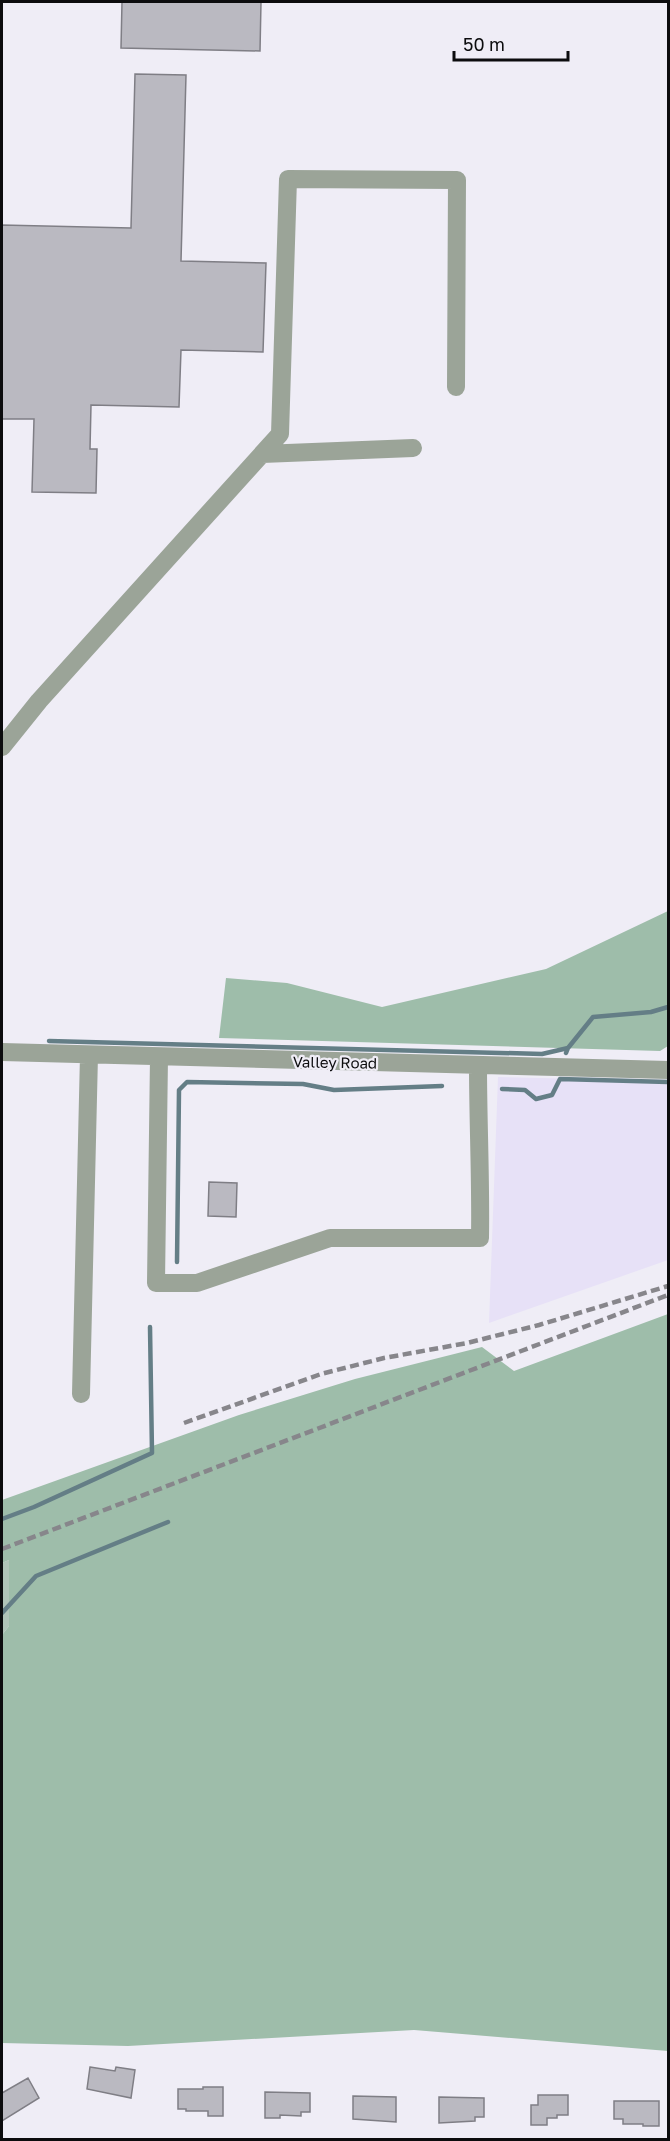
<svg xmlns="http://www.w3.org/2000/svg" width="670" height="2141" viewBox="0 0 670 2141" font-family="'Golos Text',sans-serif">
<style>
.commercial{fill:#e7e1f7}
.green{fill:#b0c4b8}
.forest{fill:#9ebdaa}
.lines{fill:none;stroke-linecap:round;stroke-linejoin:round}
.stream{stroke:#647e86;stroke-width:4.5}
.building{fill:#bab9c1;stroke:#7f7e85;stroke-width:1.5}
.minor{stroke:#9ba498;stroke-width:18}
.rail{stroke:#87868b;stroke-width:4.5;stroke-dasharray:9 4.5;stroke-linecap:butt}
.labels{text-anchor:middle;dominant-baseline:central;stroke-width:4.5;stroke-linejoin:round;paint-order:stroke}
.street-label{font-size:15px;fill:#0c0c0e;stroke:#efedf6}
</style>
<rect width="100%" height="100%" fill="#efedf6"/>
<path class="commercial" d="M498 1077 668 1081V1260L489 1323Z"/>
<path class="green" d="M9 1560V1626L2 1635V1563Z"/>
<path class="forest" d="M668 911V1046L660 1051 219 1038 226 978 287 983 382 1007 546 969Z
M668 1314V2051L414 2030 128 2046 2 2043V1635L9 1626V1560L2 1563V1500L239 1415 355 1379 482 1347 514 1371Z"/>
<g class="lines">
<path class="stream" d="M49 1041 542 1054 568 1048
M566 1053 568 1048 593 1017 651 1012 668 1007
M502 1089 525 1090 536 1099 552 1095 560 1079 668 1082
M177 1262 179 1090 187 1082 303 1084 334 1090 442 1086
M2 1519 34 1507 152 1453 150 1327
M2 1613 36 1576 168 1522"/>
</g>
<path class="building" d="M122 2H261L260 51 121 48Z
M135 74 186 75 181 261 266 263 263 352 181 350 179 407 91 405 90 449H97L96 493 32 492 34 419H2V225L131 228Z
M209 1182 237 1183 236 1217 208 1216Z
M90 2067 115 2071 116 2067 135 2070 131 2098 87 2089Z
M28 2078 39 2098 2 2121V2093Z
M203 2087H223V2116H208V2111H186V2109H178V2089H203Z
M265 2092 310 2093V2112H301V2116L280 2115V2118H265Z
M538 2095H568V2115H557V2118H547V2125H531V2105H538Z
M353 2096 396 2097V2122L353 2119Z
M439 2097 484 2098V2117H475V2121L439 2123Z
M614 2101H659V2126H643V2124H623V2119H614Z"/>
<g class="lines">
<path class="minor" d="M262 454 413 448
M2 747 39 701 280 434 288 179 457 180 456 387
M2 1052 668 1070
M159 1057 156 1283H197L330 1238H480C481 1181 478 1123 478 1066
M81 1394 89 1055"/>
<path class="rail" d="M184 1423 321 1374 384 1358 467 1343 539 1325 668 1286
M2 1549 668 1295"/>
</g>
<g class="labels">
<g class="street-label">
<text transform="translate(335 1062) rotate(1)">Valley Road</text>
</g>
</g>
<rect width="670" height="2141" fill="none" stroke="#0c0c0e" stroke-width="6"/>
<path d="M454 51v9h114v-9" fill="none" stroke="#0c0c0e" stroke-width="3"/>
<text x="463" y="51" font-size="18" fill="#0c0c0e" stroke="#efedf6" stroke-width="4.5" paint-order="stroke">50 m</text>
</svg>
